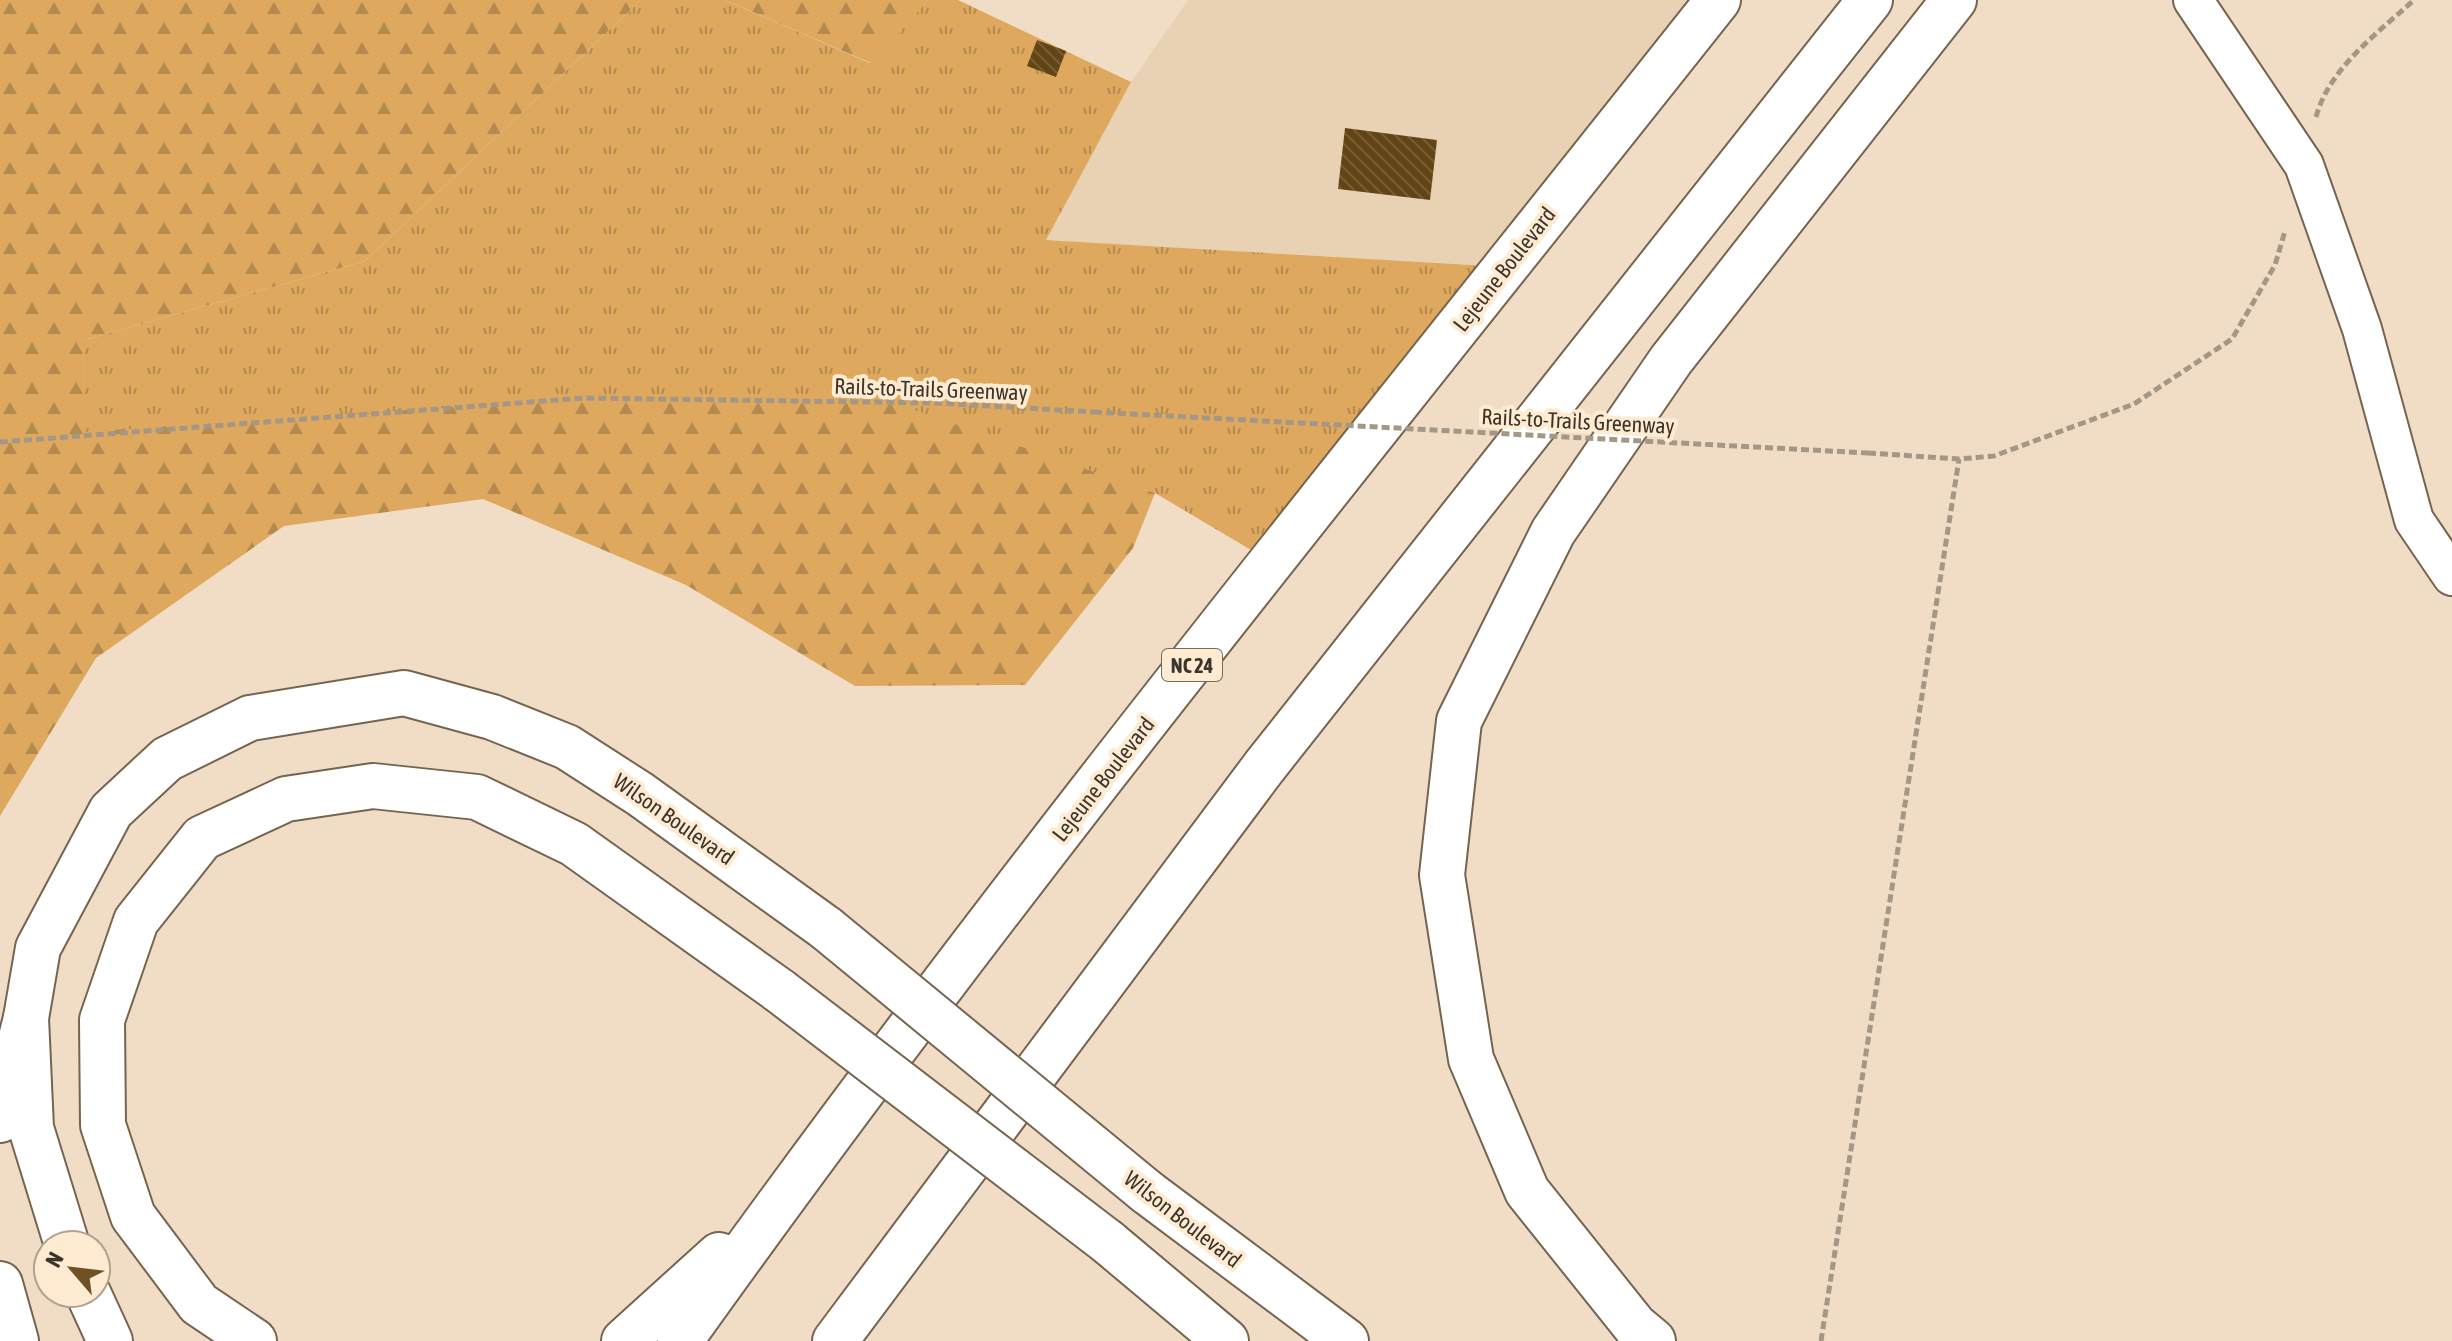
<svg xmlns="http://www.w3.org/2000/svg" width="2452" height="1341" viewBox="0 0 2452 1341" font-family="'Asap Condensed',sans-serif">
<style>
.built{fill:#e9d2b4}
.grass{fill:url(#grass-tufts)}
.forest{fill:url(#forest-firs)}
.building{fill:url(#building-back-hatch)}
.lines{fill:none;stroke-linecap:round;stroke-linejoin:round}
.minor-casing{stroke:#75644f;stroke-width:42}
.major-casing{stroke:#75644f;stroke-width:48}
.highway-casing{stroke:#75644f;stroke-width:48}
.path{stroke:#a59785;stroke-width:5;stroke-dasharray:8 4;stroke-linecap:butt}
.minor{stroke:#fff;stroke-width:38}
.major{stroke:#fff;stroke-width:44}
.highway{stroke:#fff;stroke-width:44}
.major-bridge-casing{stroke:#75644f;stroke-width:48;stroke-linecap:butt}
.highway-bridge-casing{stroke:#75644f;stroke-width:48;stroke-linecap:butt}
.path-bridge{stroke:#a59785;stroke-width:5;stroke-dasharray:8 4;stroke-linecap:butt}
.major-bridge{stroke:#fff;stroke-width:44}
.highway-bridge{stroke:#fff;stroke-width:44}
.labels{text-anchor:middle;dominant-baseline:central;stroke-width:8;stroke-linejoin:round;paint-order:stroke}
.shield{fill:#feebd2;stroke:#766c5d;stroke-width:2}
.shield-label{font-size:20px;font-weight:bold;fill:#3c352b}
.street-label{font-size:22px;fill:#3c352b;stroke:#feebd2}
</style>
<defs>
<pattern id="grass-tufts" width="24" height="20" patternUnits="userSpaceOnUse" patternTransform="scale(2)"><rect width="24" height="20" fill="#dea95e"/><path d="M3 7l-1-3M5 7V3M7 7l1-3M15 17l-1-3M17 17v-4M19 17l1-3" fill="none" stroke="#b58a4e"/></pattern>
<pattern id="forest-firs" width="22" height="20" patternUnits="userSpaceOnUse" patternTransform="scale(2)"><rect width="22" height="20" fill="#dea95e"/><path d="M5 1l3.5 6h-7zM16 11l3.5 6h-7z" fill="#b58a4e"/></pattern>
<pattern id="building-back-hatch" width="6" height="6" patternUnits="userSpaceOnUse" patternTransform="scale(2)"><rect width="6" height="6" fill="#634414"/><path d="M-1 5l2 2M0 0l6 6M5-1l2 2" fill="none" stroke="#765d36"/></pattern>
</defs>
<rect width="100%" height="100%" fill="#f1ddc5"/>
<path class="built" d="M1188 0H1718L1505 267 1045 240 1131 82Z"/>
<path class="grass" d="M641 0H725L870 63 928 0H958L1131 82 1046 240 1505 267 1273 563 1155 493 874 402 82 436 84 340 365 261Z"/>
<path class="forest" d="M0 0H641L365 261 84 340 83 432 584 398 891 402 1155 493 1133 548 1025 685 855 686 686 585 483 499 284 526 96 658 0 816Z
M725 0H928L871 63Z"/>
<path class="building" d="M1037 40 1066 51 1056 77 1027 66Z
M1345 128 1437 140 1430 200 1338 189Z"/>
<g class="lines">
<defs>
<path id="minor" d="M2193 0 2304 165 2362 329 2414 520 2452 576"/>
<path id="major" d="M0 1120 26 1018 38 948 111 811 167 759 250 718 404 693 492 717 567 747 640 794 826 928
M1147 1192 1346 1341
M0 1284 16 1341"/>
<path id="highway" d="M26 1018 31 1128 67 1245
M1108 1242 1226 1341
M88 1293 110 1341
M254 1341 199 1304 133 1216 103 1125 102 1020 136 921 202 838 286 799 373 786 477 797 574 844 780 991
M624 1341 719 1255
M680 1341C1008 881 1367 443 1718 0
M835 1341 1264 767 1870 0
M1653 1341 1635 1326 1527 1191 1471 1059 1442 875 1459 721 1553 532 1671 360 1954 0"/>
</defs>
<use href="#minor" class="minor-casing"/>
<use href="#major" class="major-casing"/>
<use href="#highway" class="highway-casing"/>
<path class="path" d="M2316 117C2329 68 2379 32 2414 0
M0 442 584 398 936 403 1094 412
M1868 453 1959 459 1994 456 2134 404 2232 339 2275 265 2285 231
M1821 1341 1959 459"/>
<use href="#minor" class="minor"/>
<use href="#major" class="major"/>
<use href="#highway" class="highway"/>
<defs>
<path id="major-bridge" d="M826 928 1147 1192"/>
<path id="highway-bridge" d="M780 991 1108 1242"/>
</defs>
<use href="#major-bridge" class="major-bridge-casing"/>
<use href="#highway-bridge" class="highway-bridge-casing"/>
<path class="path-bridge" d="M1094 412 1868 453"/>
<use href="#major-bridge" class="major-bridge"/>
<use href="#highway-bridge" class="highway-bridge"/>
</g>
<g class="labels">
<rect class="shield" x="1162" y="649" width="60" height="32" rx="6"/>
<g class="shield-label">
<text x="1192" y="665">NC 24</text>
</g>
<g class="street-label">
<text transform="translate(1504 269) rotate(-52)">Lejeune Boulevard</text>
<text transform="translate(931 389) rotate(2)">Rails-to-Trails Greenway</text>
<text transform="translate(1578 421) rotate(3)">Rails-to-Trails Greenway</text>
<text transform="translate(1103 779) rotate(-52)">Lejeune Boulevard</text>
<text transform="translate(674 819) rotate(35)">Wilson Boulevard</text>
<text transform="translate(1183 1219) rotate(38)">Wilson Boulevard</text>
</g>
</g>
<g transform="translate(72 1269) rotate(298)"><circle r="38" fill="#feebd2" stroke="#b0a28f" stroke-width="2"/>
<path d="M0-6L14 30L0 20L-14 30Z" fill="#705126"/>
<text y="-12" font-size="22" font-weight="bold" text-anchor="middle" fill="#3c352b">N</text>
</g>
</svg>
